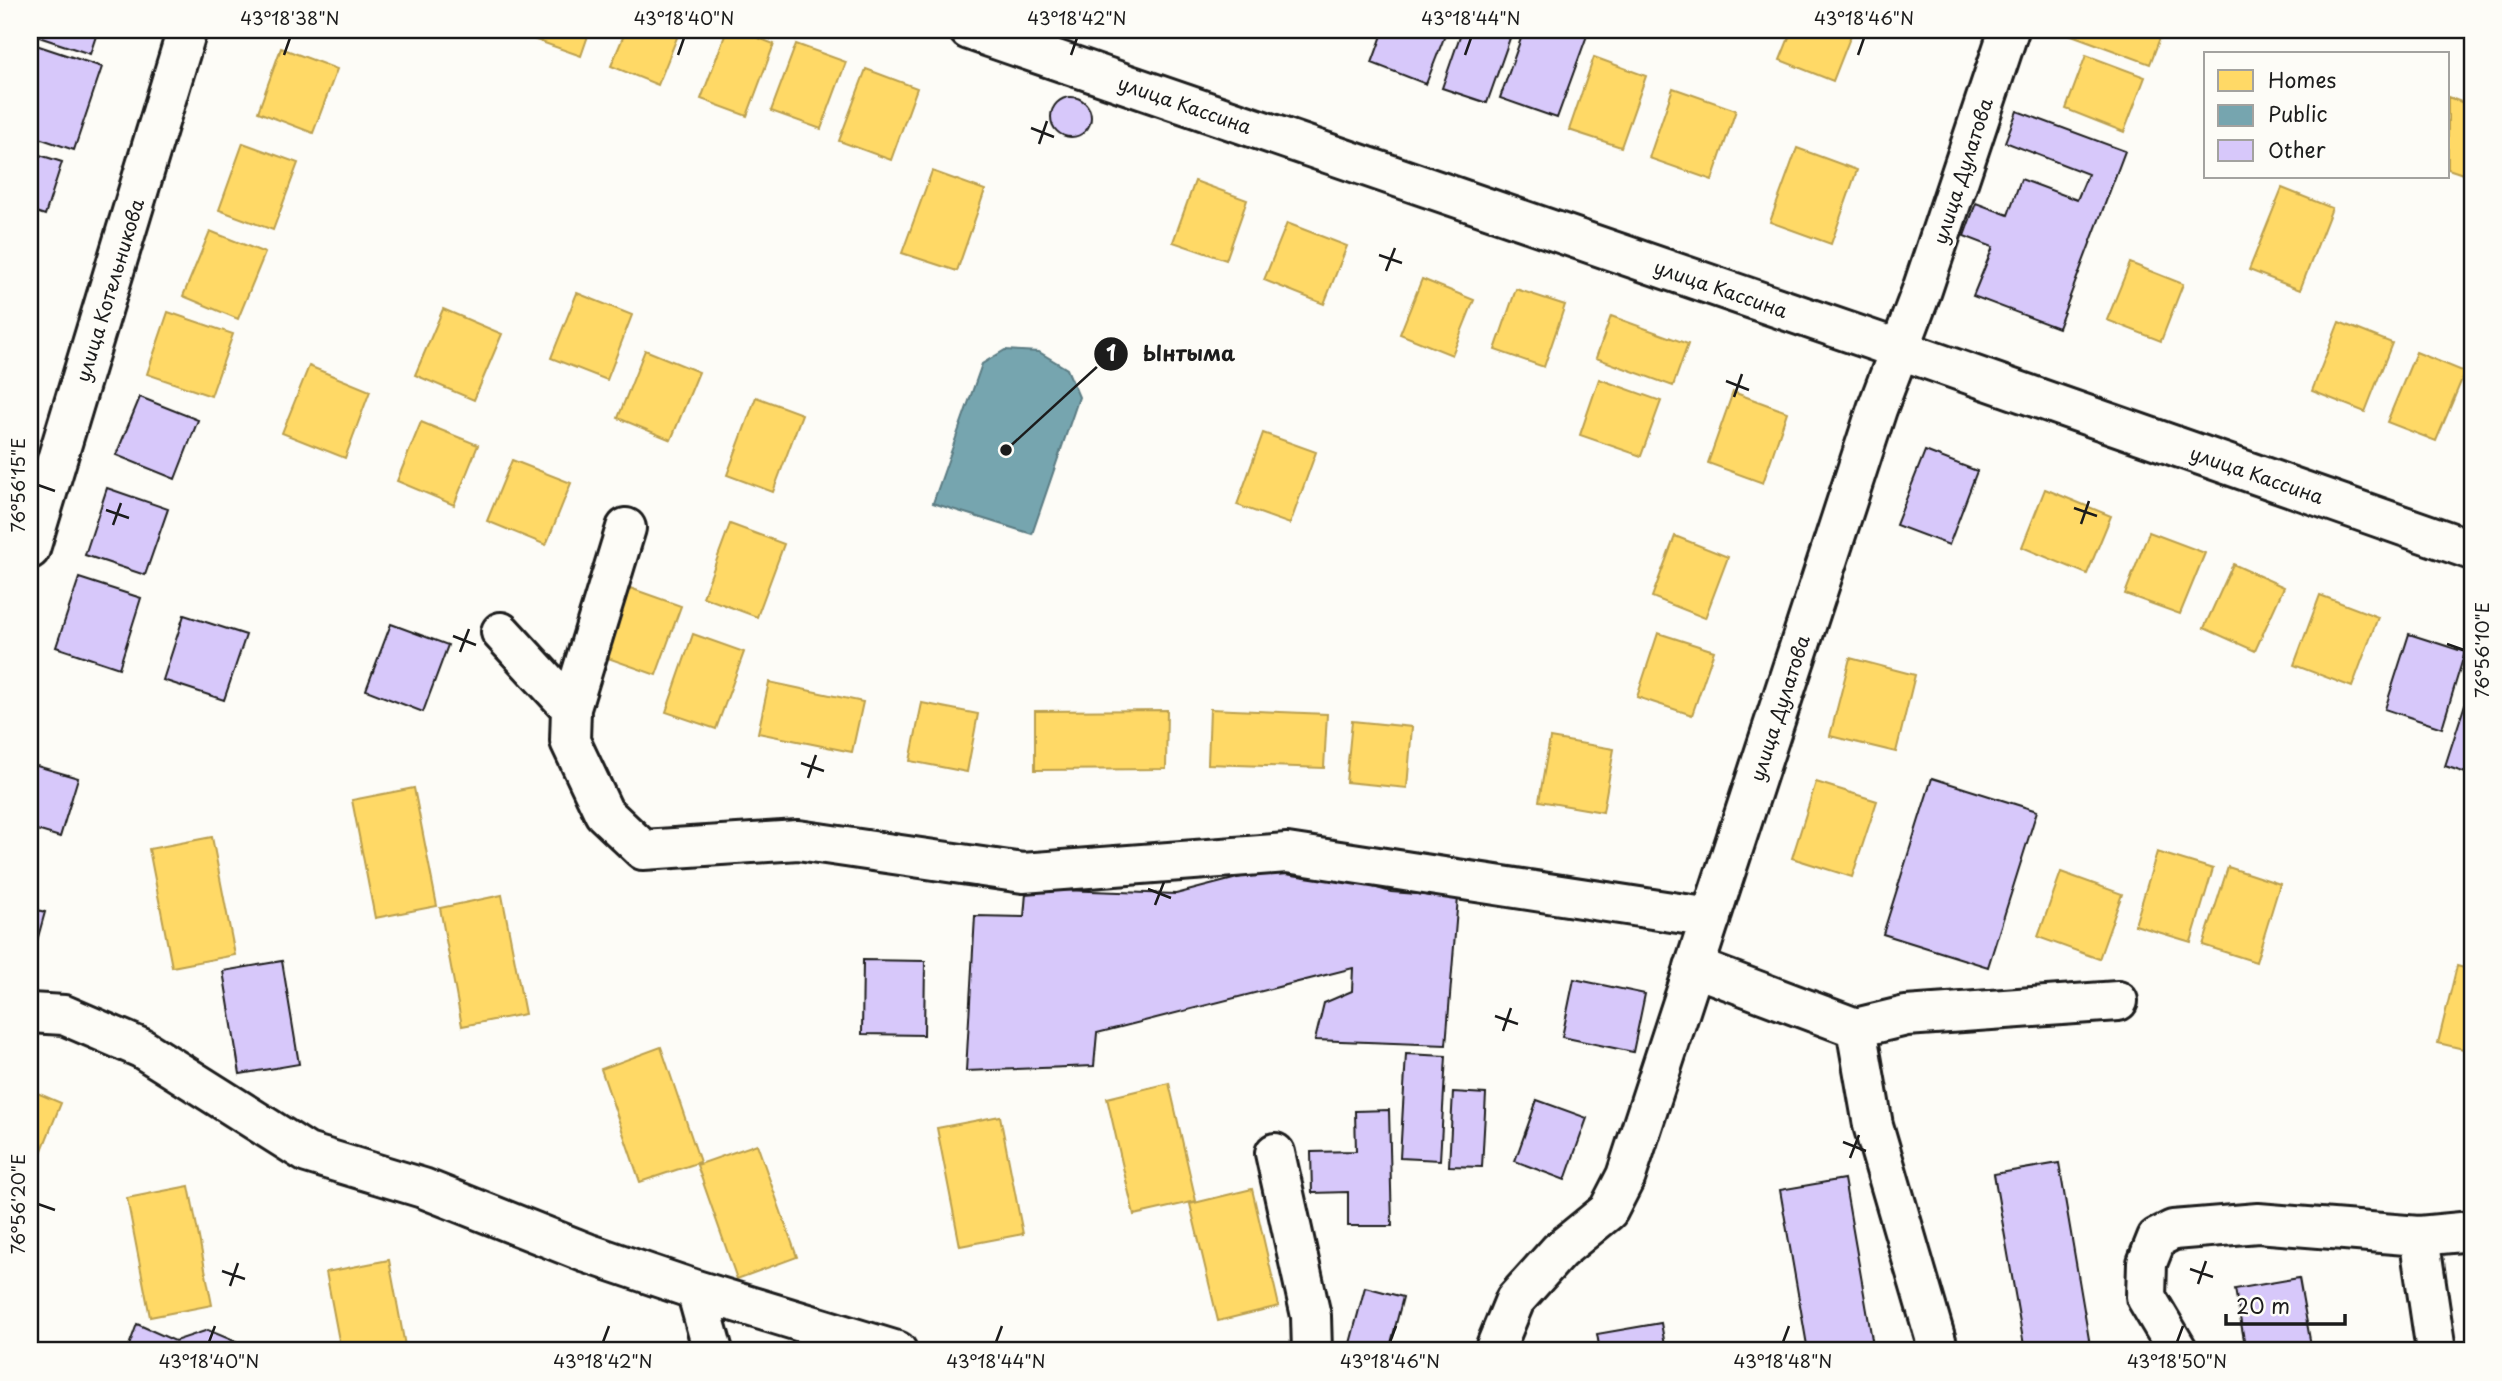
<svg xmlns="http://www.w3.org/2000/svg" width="2502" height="1381" viewBox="0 0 2502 1381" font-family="'Playpen Sans',sans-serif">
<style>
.homes{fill:#ffd966;stroke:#bba050;stroke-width:2}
.public{fill:#76a5af;stroke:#5b7c83;stroke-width:2}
.building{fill:#d7c8fa;stroke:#1c1c1c;stroke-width:2}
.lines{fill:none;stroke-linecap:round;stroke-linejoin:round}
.minor-casing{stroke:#1c1c1c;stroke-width:44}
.minor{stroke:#fdfcf7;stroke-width:38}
.ticks{fill:none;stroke:#1c1c1c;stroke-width:2.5}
.labels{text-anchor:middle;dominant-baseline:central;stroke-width:7;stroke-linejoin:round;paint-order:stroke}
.street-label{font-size:19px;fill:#1c1c1c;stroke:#fdfcf7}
.leader{fill:none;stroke:#1c1c1c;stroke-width:2.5}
.callout-dot{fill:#1c1c1c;stroke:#fdfcf7;stroke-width:2.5}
.mark-label{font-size:21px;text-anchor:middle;font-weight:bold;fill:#fff}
.callout-label{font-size:21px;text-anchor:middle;font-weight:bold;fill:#1c1c1c;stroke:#fdfcf7;stroke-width:7;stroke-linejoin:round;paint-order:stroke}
.neatline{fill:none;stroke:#1c1c1c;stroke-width:2.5}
.ticks-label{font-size:18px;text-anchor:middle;fill:#1c1c1c}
</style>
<rect width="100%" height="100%" fill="#fdfcf7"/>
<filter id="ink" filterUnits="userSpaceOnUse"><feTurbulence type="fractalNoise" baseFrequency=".0143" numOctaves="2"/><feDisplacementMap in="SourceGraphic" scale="14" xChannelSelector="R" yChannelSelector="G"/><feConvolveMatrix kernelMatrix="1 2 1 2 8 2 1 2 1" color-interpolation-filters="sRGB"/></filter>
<g filter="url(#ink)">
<path class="homes" d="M533 30H590L581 56 530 38Z
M626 30H680L658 85 611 66Z
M727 30H737L774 44 747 116 701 99Z
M1792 30H1853L1833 81 1780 60Z
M2070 30H2163L2150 64 2069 34Z
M796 44 846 62 821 129 771 111Z
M281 48 337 69 313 133 258 112Z
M2086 55 2145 77 2124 132 2066 109Z
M1594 57 1646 76 1621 147 1569 130Z
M866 69 917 88 891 160 839 141Z
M1673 88 1736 110 1712 180 1649 158Z
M2448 97 2472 106V177L2448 169Z
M243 143 298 163 273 230 219 210Z
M1797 148 1857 170 1831 244 1770 222Z
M932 171 985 190 957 271 902 253Z
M1195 181 1247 200 1226 260 1173 242Z
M2282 188 2332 208 2300 290 2249 270Z
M1287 223 1347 246 1324 304 1264 280Z
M210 231 265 253 238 319 183 296Z
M2130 263 2183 284 2161 341 2107 320Z
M1422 279 1474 300 1452 355 1400 334Z
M1516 289 1565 305 1544 367 1495 350Z
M577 293 632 315 607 380 551 358Z
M443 309 502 334 474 400 415 375Z
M168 312 233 334 211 396 147 374Z
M1611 316 1688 344 1673 386 1596 358Z
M2339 322 2392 343 2365 412 2312 391Z
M645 350 699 372 671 440 618 418Z
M2416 352 2465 372 2436 441 2387 422Z
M309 366 370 391 345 458 282 433Z
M1599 379 1661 401 1641 456 1580 435Z
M1733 392 1787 412 1763 483 1708 463Z
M756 397 802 414 773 492 727 475Z
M421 422 478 445 454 505 397 481Z
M1263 433 1316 452 1290 524 1237 505Z
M512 460 571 483 546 545 487 521Z
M2045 489 2111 516 2087 574 2022 547Z
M730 524 784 544 757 617 703 597Z
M2149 532 2205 553 2180 614 2125 594Z
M1675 536 1728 557 1705 618 1652 597Z
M2233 564 2284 587 2255 651 2204 628Z
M630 588 681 606 656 675 605 657Z
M2320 595 2378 617 2352 687 2294 665Z
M1658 633 1714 651 1692 715 1637 697Z
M693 634 744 652 716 729 666 712Z
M1850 658 1915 675 1896 752 1830 736Z
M769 682 863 702 852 752 758 733Z
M922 703 978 714 967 772 910 761Z
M1210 709 1327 714 1324 768 1208 764Z
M1167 710 1166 769 1035 770V711Z
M1352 721 1412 727 1407 788 1346 782Z
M1550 738 1614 749 1603 812 1539 801Z
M1816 782 1877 801 1852 877 1792 858Z
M414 788 437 906 375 918 352 800Z
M212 837 235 955 172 967 149 849Z
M2157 852 2213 869 2191 942 2135 925Z
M2228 867 2280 884 2256 962 2203 945Z
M2061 872 2122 894 2099 959 2038 937Z
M502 895 525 1014 462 1026 440 908Z
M2457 966 2472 970V1051L2438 1043Z
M661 1047 700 1162 640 1182 601 1069Z
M1169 1083 1196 1201 1134 1215 1107 1098Z
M30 1090 61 1103 36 1165 30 1162Z
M1000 1116 1023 1234 960 1246 937 1128Z
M757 1144 797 1257 737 1279 697 1165Z
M189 1186 212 1305 150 1317 127 1198Z
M1252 1189 1279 1306 1218 1321 1190 1204Z
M389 1260 406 1351H341L326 1272Z"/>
<path class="public" d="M1005 350 1039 352 1067 369 1079 397 1032 534 933 503 982 364Z"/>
<path class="building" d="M41 30H98L90 54 39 37Z
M1384 30H1447L1426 84 1372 63Z
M1462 30H1487L1510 38 1487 103 1442 88Z
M1524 30H1589L1557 118 1500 98Z
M30 43 102 67 74 150 30 135Z
M1051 117a20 20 0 1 1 40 0a20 20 0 1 1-40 0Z
M2017 111 2125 151 2058 328 1973 296 1993 247 1964 236 1976 203 2008 215 2021 179 2077 200 2088 174 2005 142Z
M30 152 62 162 45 215 30 210Z
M140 397 198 420 175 479 116 455Z
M1925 451 1977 471 1949 545 1896 525Z
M107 488 168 509 145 575 85 555Z
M79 578 141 598 119 668 56 647Z
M184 615 246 635 224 700 163 680Z
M391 624 448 645 423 712 366 690Z
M2409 634 2465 652 2442 728 2385 709Z
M2467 698 2472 700V775L2445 766Z
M30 764 78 778 60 837 30 828Z
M1932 778 2037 811 1988 967 1883 934Z
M1291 864 1391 892 1458 897 1446 1045 1315 1040 1324 1003 1352 991 1353 968 1097 1033 1094 1066 966 1071 975 916 1024 917 1026 893 1062 890 1176 894Z
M30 908 45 912 30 966Z
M863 960 925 961 924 1035 862 1034Z
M282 961 299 1064 240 1074 223 971Z
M1574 979 1645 994 1633 1052 1562 1037Z
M1406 1054 1446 1056 1440 1160 1400 1158Z
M1453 1092 1486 1094 1482 1167 1449 1166Z
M1537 1100 1587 1118 1565 1180 1515 1161Z
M1389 1110 1392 1226H1348V1192L1312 1193 1311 1152 1356 1151 1355 1111Z
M2059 1163 2091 1351H2025L1994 1174Z
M1844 1179 1874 1351H1808L1780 1190Z
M2299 1278 2312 1351H2246L2235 1289Z
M1365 1287 1403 1297 1389 1351H1348Z
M1661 1323 1666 1351H1600L1597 1334Z
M137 1324 175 1341 208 1330 258 1351H127Z"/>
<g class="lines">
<defs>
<path id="minor" d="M969 30 1901 350 2472 550
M30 549 187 30
M501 632 571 708 570 741 604 813 643 850 798 840 1023 873 1287 853 1711 918
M571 708 626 528
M1694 967 1856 1028 1906 1016 2118 1001
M30 1013 64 1015 141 1048 307 1153 423 1188 587 1253 696 1290 897 1351
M1856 1028 1873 1125 1939 1351
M1275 1153 1311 1316 1312 1351
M2419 1236 2436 1351
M696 1290 713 1351
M1494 1351 1515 1300 1559 1251 1608 1211 1626 1176 1877 409 1922 290 2009 30
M2178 1351 2146 1297 2147 1263 2157 1238 2173 1230 2258 1223 2419 1236 2472 1231"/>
</defs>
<use href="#minor" class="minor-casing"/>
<use href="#minor" class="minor"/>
</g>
</g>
<path class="ticks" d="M284 55 290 38M678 55 684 38M1071 55 1077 38M1465 55 1471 38M1858 55 1864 38M1031 128 1054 137M1039 144 1047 121M1379 255 1402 263M1386 271 1395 248M1726 381 1749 390M1734 397 1742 374M38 485 55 491M2074 508 2097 516M106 510 129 518M2081 524 2089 501M113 525 121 503M453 636 476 645M2447 644 2464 650M460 652 469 629M801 763 824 771M808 778 816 755M1148 889 1171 898M1155 905 1164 882M1495 1016 1518 1024M1503 1031 1511 1008M1843 1142 1866 1151M1850 1158 1859 1135M38 1204 55 1210M2190 1269 2213 1277M222 1271 245 1279M2198 1284 2206 1261M230 1286 238 1263M209 1342 215 1326M603 1342 609 1326M996 1342 1002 1326M1390 1342 1396 1326M1783 1342 1789 1326M2177 1342 2183 1326"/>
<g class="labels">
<g class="street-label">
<text transform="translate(1185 104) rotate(19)">улица Кассина</text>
<text transform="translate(1962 171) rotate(-72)">улица Дулатова</text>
<text transform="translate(1721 288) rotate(19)">улица Кассина</text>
<text transform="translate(109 290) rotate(-73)">улица Котельникова</text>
<text transform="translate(2257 474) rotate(19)">улица Кассина</text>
<text transform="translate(1779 708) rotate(-72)">улица Дулатова</text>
</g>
</g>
<path class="leader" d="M1006 450L1111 354"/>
<g class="callout-dot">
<circle cx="1006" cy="450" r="7"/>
<circle cx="1111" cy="354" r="18"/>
</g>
<g class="mark-label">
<text x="1111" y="361">1</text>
</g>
<g class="callout-label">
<text x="1189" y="361">Ынтыма</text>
</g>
<rect width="2502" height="1381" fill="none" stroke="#fdfcf7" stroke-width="77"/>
<rect x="2204" y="52" width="245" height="126" fill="#fdfcf7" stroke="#a3a29f" stroke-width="2"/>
<rect x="2218" y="70" width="35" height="21" fill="#ffd966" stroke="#a3a29f" stroke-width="2"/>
<text x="2268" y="88" font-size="21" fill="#1c1c1c">Homes</text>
<rect x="2218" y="105" width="35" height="21" fill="#76a5af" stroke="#a3a29f" stroke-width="2"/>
<text x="2268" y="122" font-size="21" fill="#1c1c1c">Public</text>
<rect x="2218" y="140" width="35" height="21" fill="#d7c8fa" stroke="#a3a29f" stroke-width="2"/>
<text x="2268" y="158" font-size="21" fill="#1c1c1c">Other</text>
<path d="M2226 1314v10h119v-10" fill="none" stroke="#1c1c1c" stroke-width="3.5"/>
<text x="2236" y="1314" font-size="21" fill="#1c1c1c" stroke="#fdfcf7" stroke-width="5" paint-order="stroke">20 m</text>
<rect x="38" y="38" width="2426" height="1304" class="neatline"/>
<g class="ticks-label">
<text x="290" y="25">43°18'38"N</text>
<text x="684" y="25">43°18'40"N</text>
<text x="1077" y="25">43°18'42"N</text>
<text x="1471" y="25">43°18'44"N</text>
<text x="1864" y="25">43°18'46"N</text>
<text transform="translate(19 485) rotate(-90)" y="6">76°56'15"E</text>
<text transform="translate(2483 650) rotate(-90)" y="6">76°56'10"E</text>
<text transform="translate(19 1204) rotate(-90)" y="6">76°56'20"E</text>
<text x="209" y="1368">43°18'40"N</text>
<text x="603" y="1368">43°18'42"N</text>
<text x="996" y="1368">43°18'44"N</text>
<text x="1390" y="1368">43°18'46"N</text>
<text x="1783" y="1368">43°18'48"N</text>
<text x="2177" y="1368">43°18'50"N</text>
</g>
</svg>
